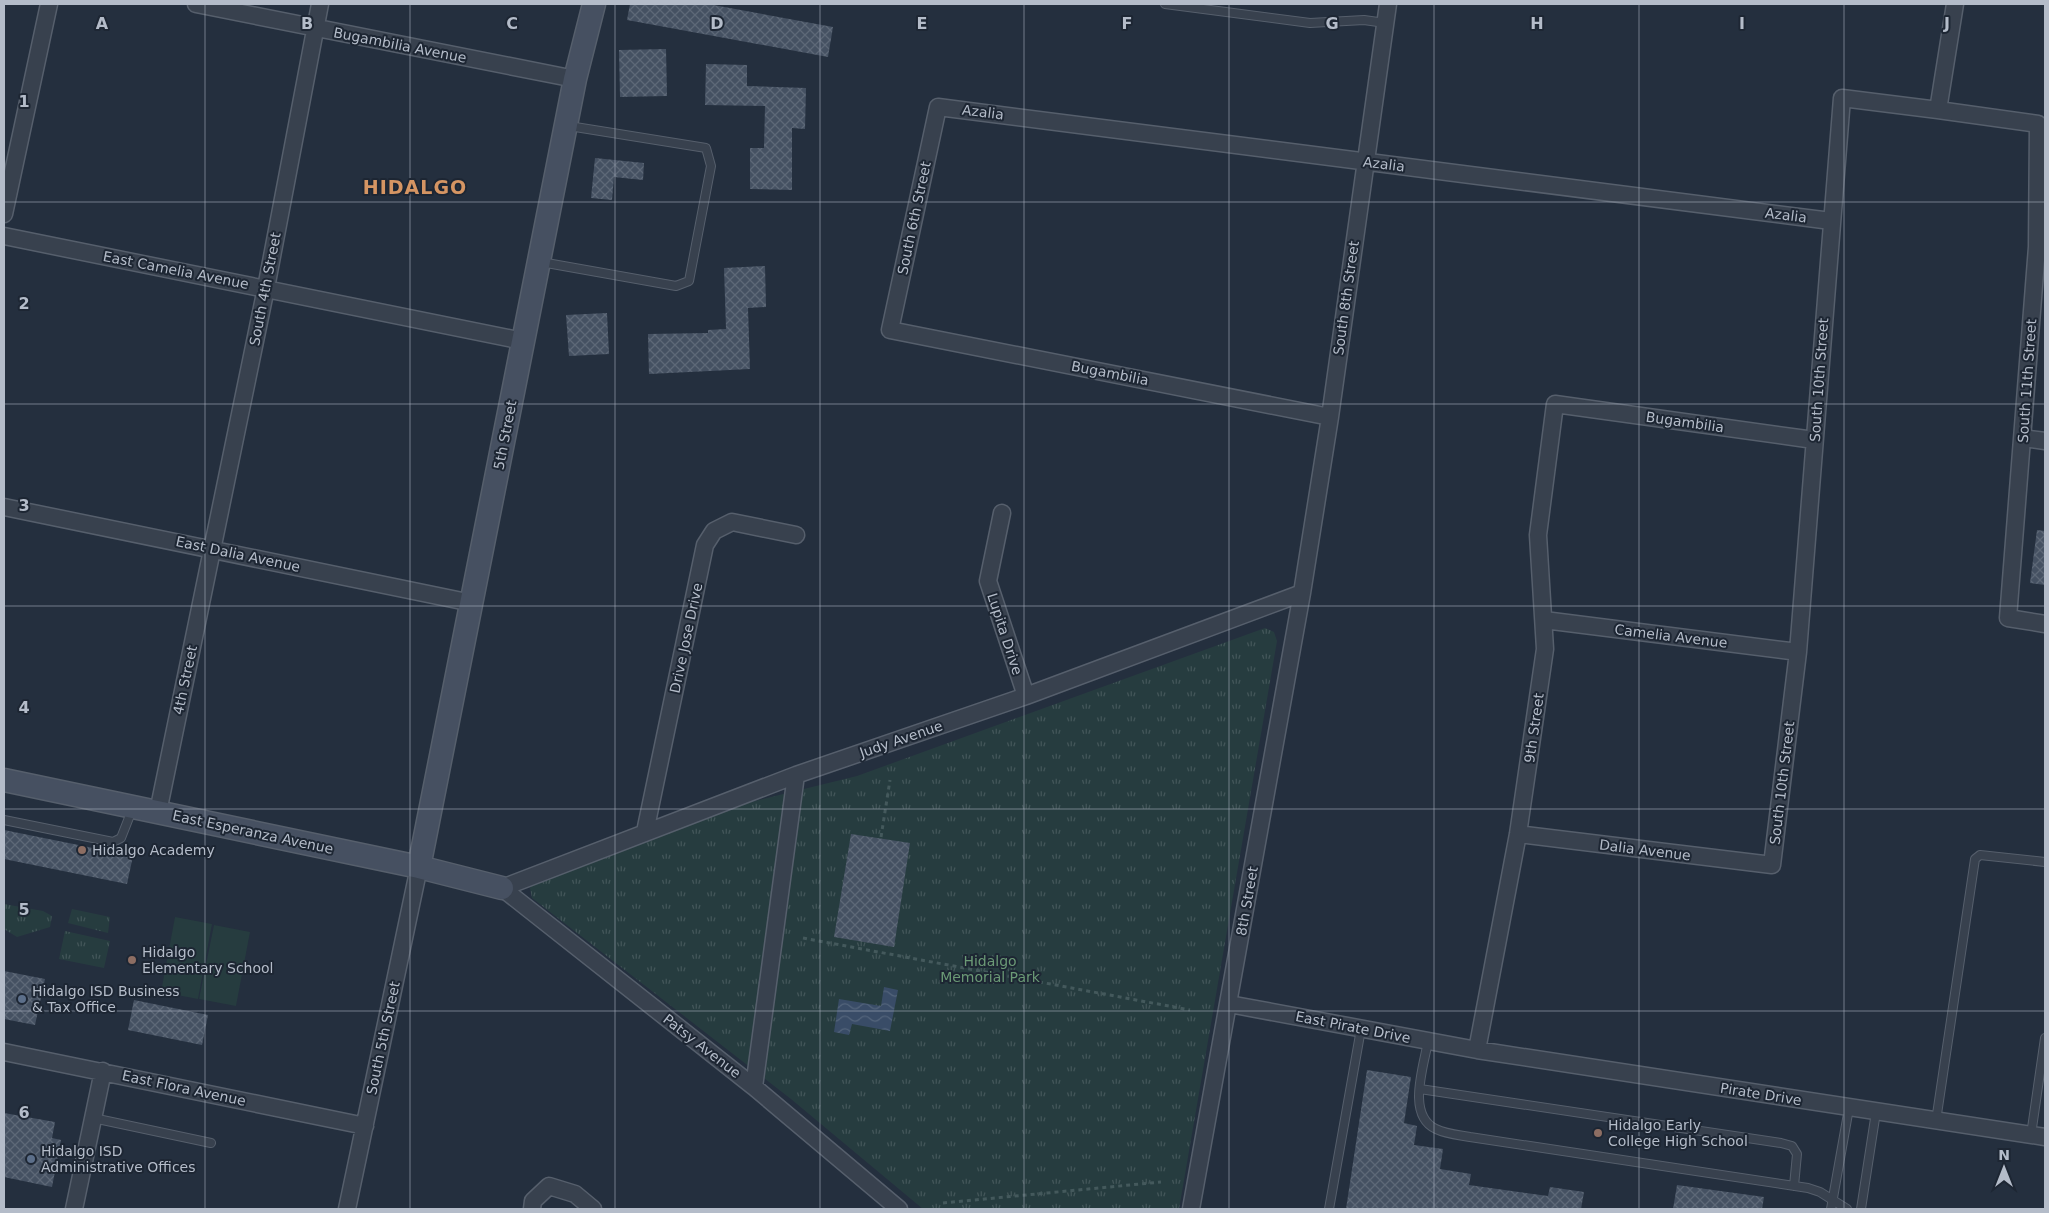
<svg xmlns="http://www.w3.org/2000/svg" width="2049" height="1213" viewBox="0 0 2049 1213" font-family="'DejaVu Sans',sans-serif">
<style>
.green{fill:#263c3f}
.park{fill:url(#park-tufts)}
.water{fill:url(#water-waves)}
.building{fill:url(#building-cross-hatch)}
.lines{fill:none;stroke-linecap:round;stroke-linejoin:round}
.lane-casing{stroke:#565f6c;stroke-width:10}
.street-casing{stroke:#565f6c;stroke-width:19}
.secondary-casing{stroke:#565f6c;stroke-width:25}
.path{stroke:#44595c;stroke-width:3;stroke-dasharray:4 4;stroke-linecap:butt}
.lane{stroke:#38414e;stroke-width:8}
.street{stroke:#38414e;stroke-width:16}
.secondary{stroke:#465061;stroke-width:22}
.grid{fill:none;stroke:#b4bcc9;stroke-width:1;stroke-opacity:0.55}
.education-dot{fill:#8d6e63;stroke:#1d2633;stroke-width:2}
.service-dot{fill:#5c6f8a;stroke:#1d2633;stroke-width:2}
.labels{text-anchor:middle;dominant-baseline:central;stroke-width:4;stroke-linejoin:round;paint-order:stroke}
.street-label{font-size:14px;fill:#b4bcc9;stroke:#1d2633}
.poi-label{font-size:14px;fill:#b4bcc9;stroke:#1d2633;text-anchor:start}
.park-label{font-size:14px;fill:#6b9a76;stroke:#1d2633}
.district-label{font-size:19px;font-weight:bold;letter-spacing:1px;fill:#d59563;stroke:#1d2633}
.grid-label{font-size:16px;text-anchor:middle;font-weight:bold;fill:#b4bcc9;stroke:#1d2633;stroke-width:4;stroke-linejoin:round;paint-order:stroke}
</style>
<defs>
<pattern id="park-tufts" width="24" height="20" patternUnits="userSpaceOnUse" patternTransform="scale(1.25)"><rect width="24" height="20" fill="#263c3f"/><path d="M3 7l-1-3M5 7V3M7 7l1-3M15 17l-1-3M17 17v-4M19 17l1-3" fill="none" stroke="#435659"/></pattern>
<pattern id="water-waves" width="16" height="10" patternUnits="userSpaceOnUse" patternTransform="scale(1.25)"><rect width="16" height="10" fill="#394c67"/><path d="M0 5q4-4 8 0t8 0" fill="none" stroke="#53647b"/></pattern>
<pattern id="building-cross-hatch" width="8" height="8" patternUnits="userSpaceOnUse" patternTransform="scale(1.25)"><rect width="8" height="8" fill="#455162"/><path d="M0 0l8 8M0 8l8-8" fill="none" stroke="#5d6877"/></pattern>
</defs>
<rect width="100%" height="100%" fill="#242f3e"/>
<path class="green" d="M175 917 212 924 198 999 161 992Z
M214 925 250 932 236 1006 199 999Z"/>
<path class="park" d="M1265 628 1274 632 1277 641 1179 1209H923L791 1099 532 898 530 888 532 883 751 802 857 776Z
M4 904 43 911 52 916 50 927 17 937 4 929Z
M72 909 110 917 108 933 68 923Z
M65 931 110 941 104 968 59 959Z"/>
<path class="water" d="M884 987 898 990 890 1031 852 1024 849 1035 834 1032 839 999 881 1006Z"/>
<path class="building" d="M630 4H708L833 27 828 57 627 20Z
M666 49 667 96 620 97 619 50Z
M706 64 747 65V86L806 88 805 129 792 128V190L750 189V148H764L765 106 705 105Z
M595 158 644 163 643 180 614 177 612 200 591 198Z
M765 266 766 307 748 308 750 369 649 374 648 334 708 333V330L726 329 724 268Z
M607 313 609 354 569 356 566 315Z
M2037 530 2045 531V585L2030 583Z
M4 830 133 856 127 884 4 859Z
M851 834 910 843 894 947 834 937Z
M4 971 45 979 35 1025 4 1019Z
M134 1000 208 1015 202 1045 128 1030Z
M1367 1070 1411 1077 1404 1123 1417 1126 1414 1145 1443 1149 1440 1169 1471 1174 1469 1185 1548 1196 1550 1187 1584 1192 1581 1209H1346Z
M4 1113 55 1122 52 1138 61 1140 52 1187 4 1177Z
M1677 1185 1764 1197 1762 1209H1673Z"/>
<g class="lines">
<defs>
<path id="lane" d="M1165 4 1310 23 1364 20 1385 23
M541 262 676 286 689 281 711 166 706 148 569 126
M4 820 113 842 121 838 132 810
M1428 1041C1424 1066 1406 1115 1436 1129 1446 1134 1459 1135 1470 1137L1808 1188 1820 1192 1847 1209
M1420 1089 1781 1143 1792 1146 1797 1154 1794 1186
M93 1118 211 1143
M1936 1121 1975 859 1980 855 2045 862
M2031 1135 2045 1038
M1329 1209 1361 1029
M1831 1209 1849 1108
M1861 1209 1876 1112"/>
<path id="street" d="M196 4 575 79
M1938 110 2038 124 2037 247 2008 618 2045 624
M4 214 49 4
M4 236 523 341
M1330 417 890 330 938 107 1831 221
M2023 438 2045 441
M4 507 472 603
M1002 513 988 581 1026 696
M1544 620 1798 652
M158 812 266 288 320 4
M645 832 705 545 714 531 732 522 796 535
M1518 834 1772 865 1798 652 1842 98 1938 110 1955 4
M502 888 796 775 1026 696 1302 593
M502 888 754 1087 899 1209
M1229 1004 1477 1050 2045 1137
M1477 1050 1518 834 1545 649 1538 535 1555 404 1814 440
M4 1052 365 1126
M754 1087 796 775
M74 1209 103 1071
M347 1209 419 867
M532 1209 533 1201 549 1186 575 1194 593 1209
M1191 1209 1302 593 1330 417 1388 4"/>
<path id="secondary" d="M4 780 419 867 502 888
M419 867 575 79 594 4"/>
</defs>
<use href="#lane" class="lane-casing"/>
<use href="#street" class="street-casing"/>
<use href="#secondary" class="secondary-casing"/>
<path class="path" d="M881 837 890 780
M803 938 1190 1010
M943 1203 1161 1182"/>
<use href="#lane" class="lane"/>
<use href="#street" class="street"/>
<use href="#secondary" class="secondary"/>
</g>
<path class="grid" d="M205 4V1209M410 4V1209M615 4V1209M820 4V1209M1024 4V1209M1229 4V1209M1434 4V1209M1639 4V1209M1844 4V1209M4 202H2045M4 404H2045M4 606H2045M4 809H2045M4 1011H2045"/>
<g class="education-dot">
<circle cx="82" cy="850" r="5"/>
<circle cx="132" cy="960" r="5"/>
<circle cx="1598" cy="1133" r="5"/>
</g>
<g class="service-dot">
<circle cx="22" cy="999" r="5"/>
<circle cx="31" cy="1159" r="5"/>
</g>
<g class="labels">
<g class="street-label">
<text transform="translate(400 45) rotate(11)">Bugambilia Avenue</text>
<text transform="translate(983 112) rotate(7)">Azalia</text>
<text transform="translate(1384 164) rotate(7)">Azalia</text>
<text transform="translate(1786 215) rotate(7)">Azalia</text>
<text transform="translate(914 218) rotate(-78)">South 6th Street</text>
<text transform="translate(176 270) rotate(11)">East Camelia Avenue</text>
<text transform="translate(265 289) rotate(-79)">South 4th Street</text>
<text transform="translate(1346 298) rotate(-82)">South 8th Street</text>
<text transform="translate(1110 373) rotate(11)">Bugambilia</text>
<text transform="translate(1819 380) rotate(-86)">South 10th Street</text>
<text transform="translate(2027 381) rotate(-86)">South 11th Street</text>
<text transform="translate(1685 422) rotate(8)">Bugambilia</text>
<text transform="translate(505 435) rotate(-79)">5th Street</text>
<text transform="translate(238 554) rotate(12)">East Dalia Avenue</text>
<text transform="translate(1005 634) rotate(72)">Lupita Drive</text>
<text transform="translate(1671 636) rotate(7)">Camelia Avenue</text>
<text transform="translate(686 638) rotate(-78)">Drive Jose Drive</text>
<text transform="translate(185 680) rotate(-78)">4th Street</text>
<text transform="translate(1534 728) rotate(-82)">9th Street</text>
<text transform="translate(901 739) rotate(-19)">Judy Avenue</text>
<text transform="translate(1782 783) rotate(-83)">South 10th Street</text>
<text transform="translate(253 832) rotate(12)">East Esperanza Avenue</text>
<text transform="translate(1645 850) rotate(7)">Dalia Avenue</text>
<text transform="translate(1247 901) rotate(-80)">8th Street</text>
<text transform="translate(1353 1027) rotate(11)">East Pirate Drive</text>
<text transform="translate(383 1038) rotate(-78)">South 5th Street</text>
<text transform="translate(702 1046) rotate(38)">Patsy Avenue</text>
<text transform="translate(184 1088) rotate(12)">East Flora Avenue</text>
<text transform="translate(1761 1094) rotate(9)">Pirate Drive</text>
</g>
<g class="poi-label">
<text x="92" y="850">Hidalgo Academy</text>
<text x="142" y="952">Hidalgo<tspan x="142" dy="16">Elementary School</tspan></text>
<text x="32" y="991">Hidalgo ISD Business<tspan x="32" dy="16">&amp; Tax Office</tspan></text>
<text x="1608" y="1125">Hidalgo Early<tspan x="1608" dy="16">College High School</tspan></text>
<text x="41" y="1151">Hidalgo ISD<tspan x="41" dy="16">Administrative Offices</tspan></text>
</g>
<g class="park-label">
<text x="990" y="961">Hidalgo<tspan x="990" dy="16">Memorial Park</tspan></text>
</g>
<g class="district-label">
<text x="415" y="187">HIDALGO</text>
</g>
</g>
<g class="grid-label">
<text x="102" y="29">A</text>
<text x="307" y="29">B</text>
<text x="512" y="29">C</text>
<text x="717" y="29">D</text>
<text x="922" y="29">E</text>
<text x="1127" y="29">F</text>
<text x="1332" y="29">G</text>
<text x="1537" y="29">H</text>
<text x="1742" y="29">I</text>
<text x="1947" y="29">J</text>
<text x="24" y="107">1</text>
<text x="24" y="309">2</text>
<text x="24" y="511">3</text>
<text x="24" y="713">4</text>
<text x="24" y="915">5</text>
<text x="24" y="1118">6</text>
</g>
<rect width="2049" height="1213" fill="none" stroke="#b4bcc9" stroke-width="10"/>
<g transform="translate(2004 1168)" stroke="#1d2633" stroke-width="4" paint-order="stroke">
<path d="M0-4L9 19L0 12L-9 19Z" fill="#b4bcc9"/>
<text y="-8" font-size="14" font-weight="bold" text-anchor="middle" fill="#b4bcc9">N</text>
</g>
</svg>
